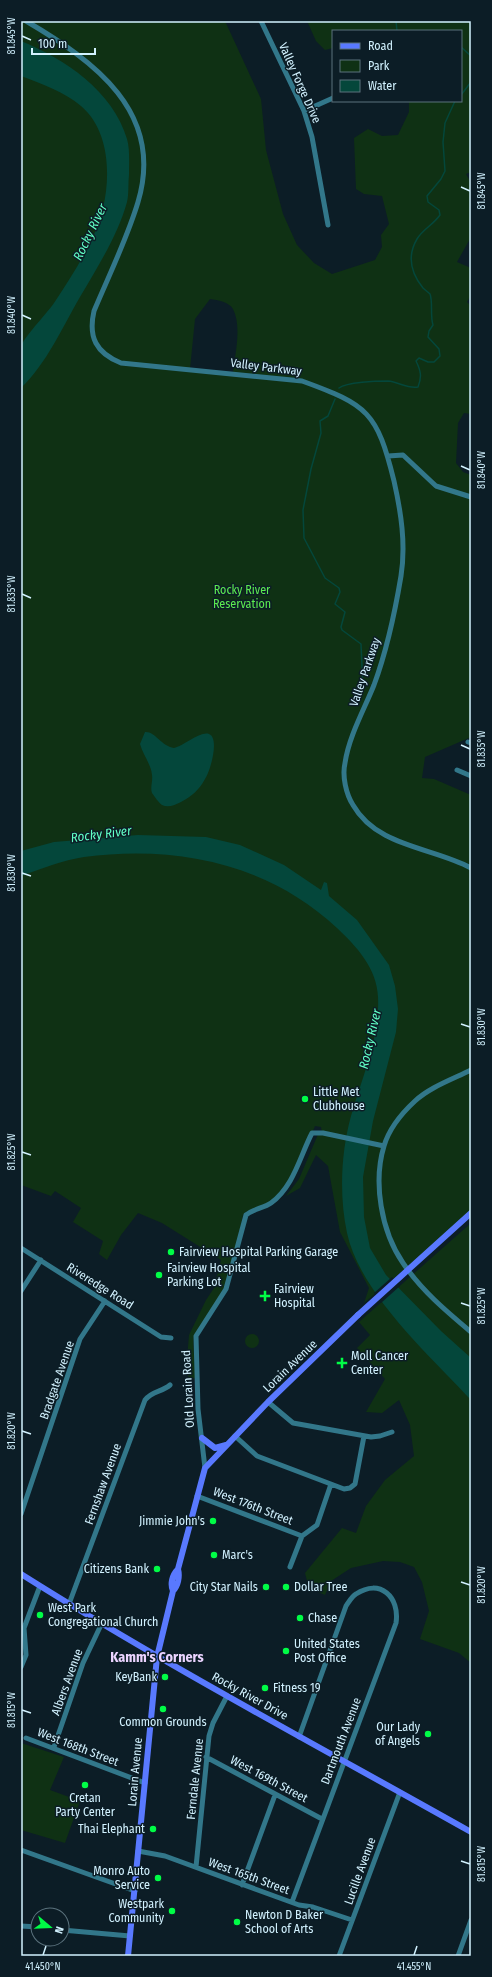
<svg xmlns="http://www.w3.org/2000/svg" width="492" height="1977" viewBox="0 0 492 1977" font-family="'Fira Sans Condensed',sans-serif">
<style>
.green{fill:#0f3114;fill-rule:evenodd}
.water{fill:#04473b}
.pier{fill:#0c1d26}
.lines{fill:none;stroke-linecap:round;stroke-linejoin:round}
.stream{stroke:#04473b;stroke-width:1.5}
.minor{stroke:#32778a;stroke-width:5}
.major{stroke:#5979ff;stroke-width:6}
.major-bridge{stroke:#5979ff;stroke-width:6}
.ticks{fill:none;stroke:#d2f2ff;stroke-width:1.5}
.poi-dot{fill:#00fd46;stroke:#0c1d26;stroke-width:1.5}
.labels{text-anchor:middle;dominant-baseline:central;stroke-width:3;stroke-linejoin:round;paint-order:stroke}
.street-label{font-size:12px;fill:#d2f2ff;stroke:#0c1d26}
.park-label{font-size:12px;fill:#5cec51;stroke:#0c1d26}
.poi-label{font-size:12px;fill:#d2f2ff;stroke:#0c1d26;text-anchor:start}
.water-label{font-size:13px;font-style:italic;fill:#60ffc6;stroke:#0c1d26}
.quarter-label{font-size:14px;font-weight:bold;fill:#ebd4ff;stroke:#0c1d26}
.neatline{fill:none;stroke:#d2f2ff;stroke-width:1.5}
.ticks-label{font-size:10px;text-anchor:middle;fill:#d2f2ff}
</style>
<rect width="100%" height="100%" fill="#0c1d26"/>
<path class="green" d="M21 21H225L261 99 266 150 283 214 297 245 314 263 332 274 375 260 382 247 381 235 389 224 382 196 364 194 356 189 354 138 368 129 382 136 398 135 409 112V101H461V31H333V48L325 50 316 41 307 21H471V172L466 174 471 183V237L457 262 471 268V295L467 302 471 306V414L464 413 458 423 456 463 463 472 471 475V737L425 757 422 778 434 779 471 795V1214L364 1303 369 1288 340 1232 328 1166 316 1155 300 1188 286 1196 299 1179 319 1132 322 1133 321 1127 315 1126 294 1176 272 1204 246 1212 243 1215 233 1268 227 1289 194 1336C192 1350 196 1364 196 1378L189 1379 186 1371 189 1335 206 1300 214 1288 221 1260 162 1223 138 1213 121 1235 107 1260 99 1254 103 1241 73 1222 81 1208 55 1191 51 1196 21 1185ZM210 299C218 300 229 302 233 309 242 327 235 354 233 373L190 369 195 319Z
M471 1223V1663L459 1653 420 1639 429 1611 422 1582 414 1567 400 1562 383 1561 351 1568 331 1581 325 1595 309 1588 305 1573 342 1528 356 1533 366 1506 385 1480 414 1456 410 1425 399 1400 382 1413 366 1412 385 1379 357 1348 370 1335 359 1322Z
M245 1341a7 7 0 1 1 14 0a7 7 0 1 1-14 0Z
M21 1743 64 1757 50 1790 80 1801 65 1843 21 1830Z"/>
<path class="water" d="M21 41C65 59 113 91 127 139 130 149 129 164 129 175 128 184 129 194 127 202 118 235 97 268 80 297 62 328 47 363 21 388 21 380 19 352 21 346 27 333 48 313 56 300 72 276 98 235 103 208 111 174 109 130 81 106 65 92 40 83 21 76Z
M145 732C155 731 161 746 174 748 184 746 200 731 209 734 220 738 210 772 205 779 199 790 192 796 181 802 175 805 168 808 162 805 159 803 154 796 152 793 150 788 153 781 152 775 151 764 143 755 140 744Z
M138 835 206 837 240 845 284 865 321 890 324 882 327 883 329 896 357 920 389 965 395 986 398 1009 396 1032 373 1121 363 1177 364 1217 370 1248 386 1275 441 1331 471 1358V1400C429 1355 360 1293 347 1233 339 1196 341 1152 351 1116 362 1077 380 1038 378 997 377 968 356 946 337 928 268 863 175 845 84 857 63 860 41 869 21 876V851L54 842Z"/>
<path class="pier" d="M392 1277 400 1286 381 1303 374 1293Z"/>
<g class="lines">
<path class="stream" d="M396 21 397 31
M424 31H425
M461 47 471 56
M461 95 471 82
M339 388C347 382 376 381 388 381 399 382 407 389 418 387 422 377 421 371 416 361L419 358 428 362H434L440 356 439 349 428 337 429 331 433 325C430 316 433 301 430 294 428 292 425 290 423 288 411 273 407 256 417 239 423 229 433 225 440 215L439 210 428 202 427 196 441 179 445 171 443 142 445 123 455 101
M335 399 328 416 320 421 321 433 311 469 303 510 304 538 325 578 339 588 340 592 335 604 345 612 341 627 342 630 361 644 363 688 361 696"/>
<path class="minor" d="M26 21C94 61 165 112 138 202 127 239 109 275 94 311 88 337 96 353 121 363L302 381C368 405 377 412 394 481 401 512 406 544 401 576 395 612 387 650 374 685 364 710 349 736 345 763 342 776 346 794 353 805 377 847 432 847 471 868
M261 21 304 111 312 137 328 225
M304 111 333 98
M388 456 403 455 436 486 471 497
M468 742 471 743
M457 770 471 776
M471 1070C453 1079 430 1087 415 1101 402 1113 389 1129 384 1146 373 1182 381 1231 403 1263 421 1290 446 1311 471 1332
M21 1248 161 1337 171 1338
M21 1291 41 1260
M268 1402 293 1423 371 1437 380 1436 392 1432
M235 1436 257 1456 344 1489 350 1488 355 1484 364 1436
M205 1468 198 1409 196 1336 226 1289 246 1215C253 1209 264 1208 271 1203 294 1186 300 1156 312 1133H323L384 1146
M197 1496 302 1536
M21 1514 80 1339 105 1301
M290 1567 302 1536 317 1525 331 1484
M69 1604 145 1400C152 1391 162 1392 170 1385
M21 1667 26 1655 24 1628 40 1586
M26 1738 145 1783
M54 1747 83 1663 101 1625
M206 1757 322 1819
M21 1850 135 1891
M138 1851 165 1856 299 1905 313 1907 352 1920
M196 1867 209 1736 213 1723 227 1696
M242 1885 275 1795
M292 1902 396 1623C400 1597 380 1578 356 1594 352 1596 349 1602 346 1606L299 1737
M21 1926 38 1927
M62 1930 130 1936
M339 1956 400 1792
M458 1956 471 1920"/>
<path class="major" d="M202 1438 215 1448 226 1445
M21 1574C167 1666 320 1747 471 1832
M173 1591C170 1584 172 1575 178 1569
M128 1956 157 1657 173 1591C178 1586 180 1577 178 1569L205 1468 268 1402 358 1315"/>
<path class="major-bridge" d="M358 1315 471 1213"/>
</g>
<path class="ticks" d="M22 36 31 40M461 187 470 191M22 315 31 319M461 466 470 470M22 594 31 598M461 745 470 749M22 873 31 876M461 1024 470 1027M22 1152 31 1155M461 1303 470 1306M22 1431 31 1434M461 1582 470 1585M22 1710 31 1713M461 1861 470 1864M43 1955 46 1946M414 1955 417 1946"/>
<g class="poi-dot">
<circle cx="305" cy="1099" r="4"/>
<circle cx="171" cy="1252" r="4"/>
<circle cx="159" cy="1275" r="4"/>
<path d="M263 1290h4v4h4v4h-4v4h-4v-4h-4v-4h4z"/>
<path d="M340 1357h4v4h4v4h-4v4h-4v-4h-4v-4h4z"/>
<circle cx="213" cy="1521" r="4"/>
<circle cx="214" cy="1555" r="4"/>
<circle cx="157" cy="1569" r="4"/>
<circle cx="266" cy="1587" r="4"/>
<circle cx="286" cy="1587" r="4"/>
<circle cx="40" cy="1615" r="4"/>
<circle cx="300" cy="1618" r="4"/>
<circle cx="286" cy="1651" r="4"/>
<circle cx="165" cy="1677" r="4"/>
<circle cx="265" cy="1688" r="4"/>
<circle cx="163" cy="1709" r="4"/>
<circle cx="428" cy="1734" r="4"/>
<circle cx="85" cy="1785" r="4"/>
<circle cx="153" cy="1829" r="4"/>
<circle cx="158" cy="1878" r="4"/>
<circle cx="172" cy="1911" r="4"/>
<circle cx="237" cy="1922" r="4"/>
</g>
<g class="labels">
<g class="street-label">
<text transform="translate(300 83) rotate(66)">Valley Forge Drive</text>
<text transform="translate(266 367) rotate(7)">Valley Parkway</text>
<text transform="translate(365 672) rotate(-71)">Valley Parkway</text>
<text transform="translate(100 1286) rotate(32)">Riveredge Road</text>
<text transform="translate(290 1366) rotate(-44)">Lorain Avenue</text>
<text transform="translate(57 1380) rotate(-71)">Bradgate Avenue</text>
<text transform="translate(188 1389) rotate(-93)">Old Lorain Road</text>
<text transform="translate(103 1484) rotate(-70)">Fernshaw Avenue</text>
<text transform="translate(253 1506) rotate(21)">West 176th Street</text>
<text transform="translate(67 1682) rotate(-70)">Albers Avenue</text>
<text transform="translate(250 1696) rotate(29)">Rocky River Drive</text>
<text transform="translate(341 1741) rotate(-69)">Dartmouth Avenue</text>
<text transform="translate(78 1747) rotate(21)">West 168th Street</text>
<text transform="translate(135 1772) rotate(-85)">Lorain Avenue</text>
<text transform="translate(195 1779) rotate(-84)">Ferndale Avenue</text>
<text transform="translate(269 1779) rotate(28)">West 169th Street</text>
<text transform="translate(360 1871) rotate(-70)">Lucille Avenue</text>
<text transform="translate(249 1876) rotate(20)">West 165th Street</text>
</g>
<g class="park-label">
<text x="242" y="590">Rocky River<tspan x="242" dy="14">Reservation</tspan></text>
</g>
<g class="poi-label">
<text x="313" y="1092">Little Met<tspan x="313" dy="14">Clubhouse</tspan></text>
<text x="179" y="1252">Fairview Hospital Parking Garage</text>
<text x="167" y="1268">Fairview Hospital<tspan x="167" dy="14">Parking Lot</tspan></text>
<text x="274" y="1289">Fairview<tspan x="274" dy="14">Hospital</tspan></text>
<text x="351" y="1356">Moll Cancer<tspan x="351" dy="14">Center</tspan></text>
<text x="205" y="1521" text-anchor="end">Jimmie John's</text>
<text x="222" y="1555">Marc's</text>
<text x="149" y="1569" text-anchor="end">Citizens Bank</text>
<text x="258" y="1587" text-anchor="end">City Star Nails</text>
<text x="294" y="1587">Dollar Tree</text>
<text x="48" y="1608">West Park<tspan x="48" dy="14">Congregational Church</tspan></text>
<text x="308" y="1618">Chase</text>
<text x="294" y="1644">United States<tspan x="294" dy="14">Post Office</tspan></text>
<text x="157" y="1677" text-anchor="end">KeyBank</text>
<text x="273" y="1688">Fitness 19</text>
<text x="163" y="1722" text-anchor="middle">Common Grounds</text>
<text x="420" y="1727" text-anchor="end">Our Lady<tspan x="420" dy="14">of Angels</tspan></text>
<text x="85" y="1798" text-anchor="middle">Cretan<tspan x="85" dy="14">Party Center</tspan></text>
<text x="145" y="1829" text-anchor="end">Thai Elephant</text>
<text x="150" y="1871" text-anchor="end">Monro Auto<tspan x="150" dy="14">Service</tspan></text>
<text x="164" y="1904" text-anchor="end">Westpark<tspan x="164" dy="14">Community</tspan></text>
<text x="245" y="1915">Newton D Baker<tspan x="245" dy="14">School of Arts</tspan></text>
</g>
<g class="water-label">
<text transform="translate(90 232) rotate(-64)">Rocky River</text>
<text transform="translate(101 834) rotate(-7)">Rocky River</text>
<text transform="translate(370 1039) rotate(-77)">Rocky River</text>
</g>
<g class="quarter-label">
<text x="157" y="1657">Kamm's Corners</text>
</g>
</g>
<rect width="492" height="1977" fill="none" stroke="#0c1d26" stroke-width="44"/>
<rect x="332" y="30" width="130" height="72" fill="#0c1d26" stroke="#5b727d"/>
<rect x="340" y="43" width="20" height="6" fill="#5979ff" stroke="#5b727d"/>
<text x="368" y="50" font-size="12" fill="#d2f2ff">Road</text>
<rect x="340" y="60" width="20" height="12" fill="#0f3114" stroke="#5b727d"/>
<text x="368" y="70" font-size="12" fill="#d2f2ff">Park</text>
<rect x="340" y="80" width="20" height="12" fill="#04473b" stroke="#5b727d"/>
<text x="368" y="90" font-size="12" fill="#d2f2ff">Water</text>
<g transform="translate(50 1927) rotate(109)"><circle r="19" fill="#0c1d26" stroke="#5b727d"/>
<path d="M0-3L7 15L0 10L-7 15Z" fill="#00fd46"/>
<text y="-6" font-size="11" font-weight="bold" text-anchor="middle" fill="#d2f2ff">N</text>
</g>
<path d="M32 48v6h63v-6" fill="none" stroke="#d2f2ff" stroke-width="2"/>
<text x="38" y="48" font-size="12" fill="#d2f2ff" stroke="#0c1d26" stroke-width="3" paint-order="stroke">100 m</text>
<rect x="22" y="22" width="448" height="1933" class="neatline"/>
<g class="ticks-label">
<text transform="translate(11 36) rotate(-90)" y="4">81.845°W</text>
<text transform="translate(481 191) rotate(-90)" y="4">81.845°W</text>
<text transform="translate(11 315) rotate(-90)" y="4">81.840°W</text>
<text transform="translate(481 470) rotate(-90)" y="4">81.840°W</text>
<text transform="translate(11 594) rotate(-90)" y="4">81.835°W</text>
<text transform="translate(481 749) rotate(-90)" y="4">81.835°W</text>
<text transform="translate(11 873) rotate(-90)" y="4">81.830°W</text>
<text transform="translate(481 1027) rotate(-90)" y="4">81.830°W</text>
<text transform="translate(11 1152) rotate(-90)" y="4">81.825°W</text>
<text transform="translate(481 1306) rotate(-90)" y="4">81.825°W</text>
<text transform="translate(11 1431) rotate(-90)" y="4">81.820°W</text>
<text transform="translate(481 1585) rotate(-90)" y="4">81.820°W</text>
<text transform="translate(11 1710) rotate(-90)" y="4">81.815°W</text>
<text transform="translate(481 1864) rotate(-90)" y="4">81.815°W</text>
<text x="43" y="1970">41.450°N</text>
<text x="414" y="1970">41.455°N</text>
</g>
</svg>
